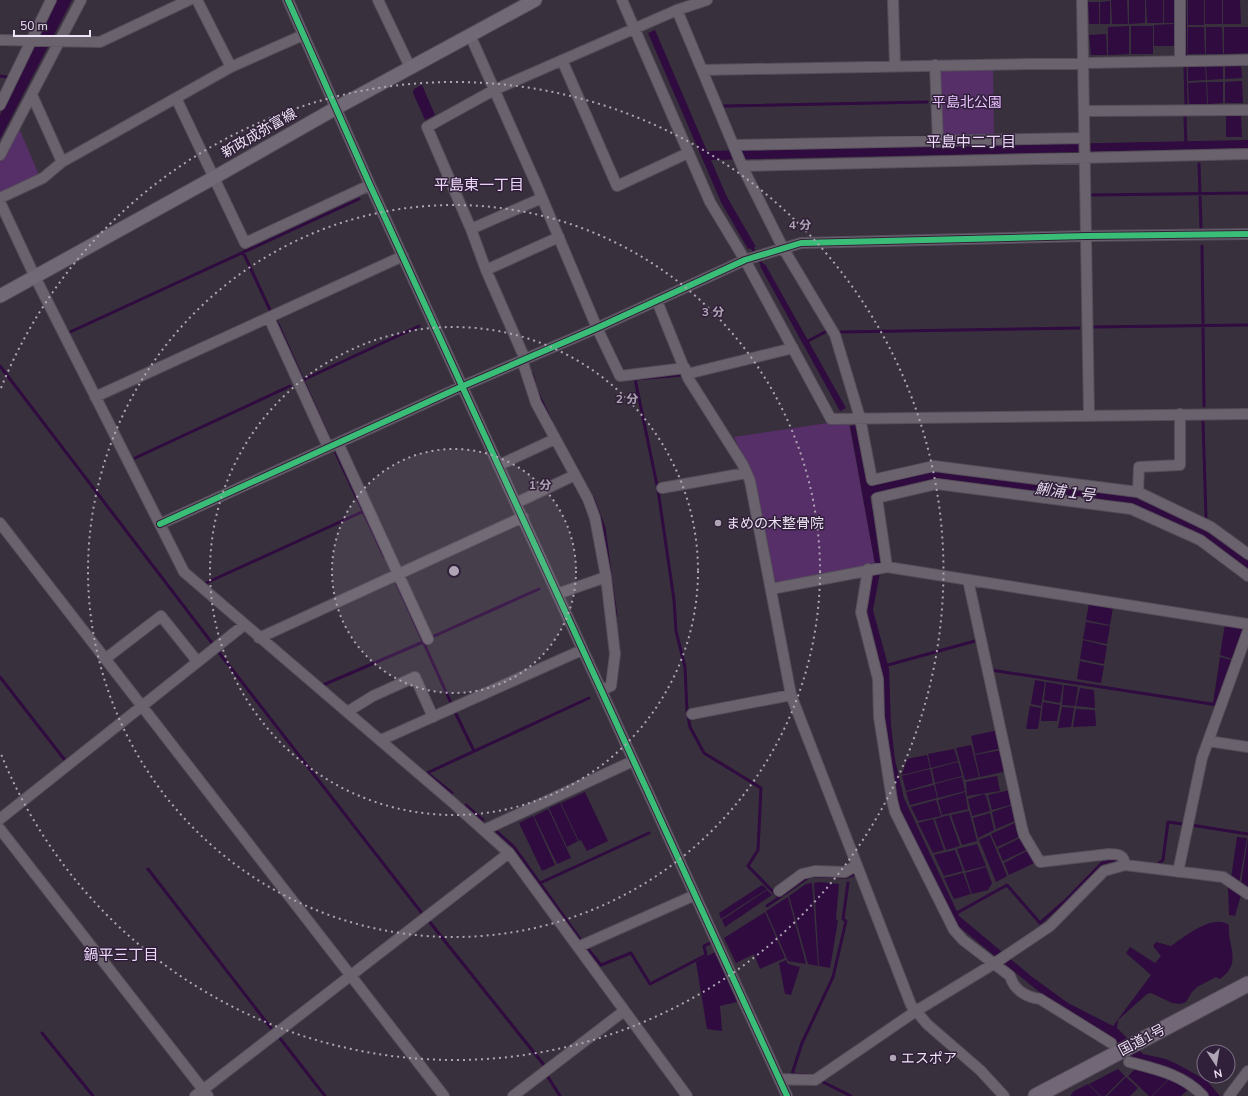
<svg xmlns="http://www.w3.org/2000/svg" width="1248" height="1096" viewBox="0 0 1248 1096" font-family="'Nunito Sans','Noto Sans JP',sans-serif">
<style>
.green{fill:#562e68}
.water{fill:#2f0b3f}
.lines{fill:none;stroke-linecap:round;stroke-linejoin:round}
.stream{stroke:#2f0b3f;stroke-width:3}
.minor-casing{stroke:#564d5a;stroke-width:12}
.major-casing{stroke:#564d5a;stroke-width:15}
.highway-casing{stroke:#564d5a;stroke-width:17}
.minor{stroke:#6a636e;stroke-width:10}
.major{stroke:#716976;stroke-width:13}
.highway{stroke:#716776;stroke-width:15}
.cycleway-casing{stroke:#302039;stroke-width:8}
.cycleway{stroke:#3abd76;stroke-width:6}
.ring{fill:none;stroke:#afa5b5;stroke-width:2;stroke-dasharray:2 4}
.poi-dot{fill:#afa5b5;stroke:#302039;stroke-width:1.5}
.labels{text-anchor:middle;dominant-baseline:central;stroke-width:3;stroke-linejoin:round;paint-order:stroke}
.park-label{font-size:14px;fill:#e9c1ff;stroke:#302039}
.street-label{font-size:14px;fill:#efe4f5;stroke:#302039}
.poi-label{font-size:14px;fill:#efe4f5;stroke:#302039;text-anchor:start}
.neighbourhood-label{font-size:15px;fill:#efd9fb;stroke:#302039}
.water-label{font-size:15px;font-style:italic;fill:#e8dbf0;stroke:#302039}
.centre{fill:#afa5b5;stroke:#302039;stroke-width:2}
.ring-label{font-size:12px;text-anchor:middle;font-weight:bold;fill:#afa5b5;stroke:#302039;stroke-width:3;stroke-linejoin:round;paint-order:stroke}
</style>
<rect width="100%" height="100%" fill="#39303d"/>
<path class="green" d="M993 68 994 135 946 136 941 131 939 72 943 69Z
M19 128 39 175 0 193V162Z
M828 423H849L875 564 779 582 775 581 756 482 734 437Z"/>
<path class="water" d="M57 0H72L0 139V115Z
M1111 0H1127L1128 24H1112Z
M1129 0H1145V23L1129 24Z
M1146 0H1163V23H1147Z
M1164 0H1175V23H1164Z
M1188 0H1204V25H1188Z
M1205 0H1222V24H1205Z
M1223 0H1240L1241 24H1223Z
M1110 1V24H1100V2Z
M1088 2H1099V24H1089Z
M1175 24 1176 46H1154V25Z
M1129 26V54L1108 55V27Z
M1131 26H1153V54H1131Z
M1188 27H1204L1205 54H1188Z
M1206 27H1222L1223 54H1206Z
M1224 27H1241V50V27H1248V53L1224 54Z
M655 30 707 151 1248 140V148L711 160 727 197 756 247 748 249 721 202 648 33Z
M1106 34 1107 55H1091L1089 35Z
M1225 64H1241L1242 78 1225 79Z
M1188 65H1205L1206 80 1188 81Z
M1206 65H1223V79L1207 80Z
M1242 81 1243 103H1225V82Z
M1206 82 1207 104H1189L1188 83Z
M1207 82H1223V103L1208 104Z
M422 85 435 115 425 120 413 93 414 89Z
M1226 115H1241L1242 137H1226Z
M765 264 846 408 840 411 760 266Z
M855 425 859 434 869 486 935 471 1137 497 1203 529 1248 561V571L1136 506 936 479 870 496 882 562 873 610 889 669 891 725 895 760 904 798 959 916 1031 976 1068 1003 1113 1026 1151 975 1126 953 1130 947 1155 963 1161 956 1153 946 1156 942 1171 946C1184 937 1213 913 1229 925 1227 946 1243 963 1220 979L1216 977 1197 987 1192 992 1186 1002 1180 1004 1172 1003 1151 993 1147 994 1118 1020 1117 1028 1143 1054 1166 1059 1179 1065 1207 1081 1220 1096H1209L1193 1082 1168 1067 1133 1059 1115 1039 1048 999 952 921 896 800 866 611 868 591 875 564 850 426Z
M1089 604 1113 607 1110 625 1086 620Z
M1086 622 1110 626 1107 644 1083 639Z
M1225 624 1244 627 1235 660 1220 655Z
M1083 640 1107 646 1104 664 1080 659Z
M1220 657 1235 661 1219 704 1213 703Z
M1080 661 1104 666 1101 683 1077 679Z
M1035 680 1045 682 1041 706 1031 704Z
M1046 682 1063 685 1060 703 1044 700Z
M1064 685 1078 687 1075 706 1062 705Z
M1080 688 1094 690 1095 708 1076 706Z
M1043 702 1060 705 1057 721H1041Z
M1030 706 1041 708 1038 729H1026Z
M1062 707 1074 708 1071 727 1058 728Z
M1076 709 1095 710 1096 726 1073 727Z
M998 730 1002 748 975 754 971 736Z
M971 745 979 777 965 780 956 748Z
M954 749 958 761 931 768 928 754Z
M1002 750 1007 771 980 777 975 755Z
M927 755 930 768 902 775 907 759Z
M958 762 962 776 935 783 932 769Z
M930 769 933 783 906 791 902 776Z
M997 776 1000 791 967 796 966 782Z
M962 777 965 791 938 798 935 784Z
M934 785 937 798 910 805 906 792Z
M1010 790 1013 804 992 810 988 795Z
M585 792 608 841 587 851 581 840 579 841 561 803Z
M965 792 968 809 942 815 938 800Z
M984 794 986 796 990 811 972 816 968 799Z
M936 800 941 816 918 821 911 807Z
M560 803 578 841 567 847 549 808Z
M1013 805 1017 820 996 829 992 812Z
M548 809 571 858 557 864 534 816Z
M969 811 977 841 962 845 951 815Z
M990 813 994 830 978 838 973 818Z
M949 815 960 846 946 850 935 819Z
M533 816 555 865 542 871 519 823Z
M933 819 944 850 933 853 918 823Z
M1017 822 1021 836 997 847 991 834Z
M990 835 1007 876 996 882 979 840Z
M1022 837 1028 849 1003 861 998 849Z
M1237 837 1247 838 1239 883 1231 878Z
M1248 838V888L1241 884Z
M977 844 986 866 965 871 957 849Z
M955 850 963 871 944 876 934 855Z
M1029 850 1036 862 1009 875 1004 863Z
M986 867 992 883 988 890 972 894 965 873Z
M963 873 971 894 954 899 944 878Z
M819 882 839 884 836 919 838 921 830 968 819 966 814 883Z
M812 883 818 966 808 964 789 896 806 884Z
M762 885 767 889 721 919 719 913Z
M1228 886 1241 895 1235 916 1229 915Z
M767 890 772 895 725 927 722 920Z
M788 897 806 964 788 961 766 911Z
M765 912 785 958 760 969 754 954 736 963 724 938Z
M715 952 737 1002 720 1006 722 1031 707 1029 696 962Z
M786 960 788 964 800 967 791 995 785 994 779 963Z
M1118 1069 1125 1076 1105 1096H1101L1089 1084Z
M1135 1069 1170 1077 1152 1096H1149L1128 1076Z
M1126 1077 1138 1088 1130 1096H1107Z
M1171 1077 1190 1088 1181 1096H1153Z
M1088 1084 1100 1096H1070L1074 1091Z"/>
<g class="lines">
<path class="stream" d="M1185 0 1186 55
M1185 66 1186 104
M0 76 7 77
M724 106 927 102
M1185 117 1186 145
M1199 164 1201 227
M1090 195 1248 193
M751 246 764 268
M1202 246 1204 406
M243 252 270 310
M277 322 330 440
M1091 327 1248 325
M70 332 359 199
M841 332 1079 328
M808 341 825 332
M0 366 212 643
M532 374 534 381
M682 375 635 379 658 490 674 600 676 631 685 667 687 711 690 727 704 753 761 788 758 850 748 866 779 898
M303 380 419 326
M538 394 550 419
M1203 422 1206 517
M336 453 384 556
M135 458 290 386
M593 498 604 528 616 616
M206 583 364 511
M397 584 451 703
M432 637 539 589
M217 650 421 912
M888 665 975 641
M991 670 1218 705
M0 677 64 759
M323 685 423 642
M456 714 474 751
M452 793 427 773 589 698
M466 805 483 820
M1191 825 1248 834
M495 830 514 847 580 939
M1156 866 1163 860 1168 822 1183 824
M148 869 271 1028
M540 883 649 833
M767 906 810 876 847 877 853 875
M955 914 1007 885 1040 923 1065 901 1102 863 1115 860
M428 920 544 1065
M587 948 601 965 631 953 650 984 706 955 704 946 710 943
M42 1033 93 1096
M279 1037 325 1096
M807 1075 792 1074 802 1043 833 977 846 921 843 919 848 883
M548 1077 560 1096
M823 1082 851 1096"/>
<defs>
<path id="minor" d="M288 0 370 185 787 1096
M378 0 410 67
M622 0 710 202 745 260 831 419 1248 414
M893 0 895 66
M1082 0 1089 415
M677 10 742 166 783 248 835 335 860 418 872 480 934 466 1138 492 1211 527 1248 554
M470 35 537 186 597 328 620 376 685 368
M0 40 100 42 189 0
M562 60 617 186 688 153
M1180 61V0
M935 65 938 142
M231 67 303 35
M702 70 1248 60
M32 95 62 162
M176 98 245 243 370 185
M0 105 51 0
M1084 111 1248 110
M735 145 1084 138
M0 155 81 0
M742 166 1248 154
M0 198 43 178 62 162 231 67 197 0
M0 202 35 277 184 572 452 802 509 853 687 1096
M471 229 542 198
M486 270 559 237
M657 301 688 378 743 465 750 481 791 695 911 1005 927 1024 980 1070 1004 1096
M269 318 328 447
M525 359 486 270 471 229 427 127 494 90 677 10 707 0
M522 360 536 403 588 499 595 518 606 577 615 654 611 686 601 690
M687 374 793 348
M95 397 403 256
M338 443 428 639
M499 465 555 439
M662 488 746 473
M1138 492 1139 467 1180 465V414
M516 503 575 475
M0 523 444 1096
M160 524 463 386 597 328 745 260 801 243 1086 236 1248 234
M887 567 877 498 937 484 1131 509 1200 540 1248 576
M868 569 861 612 878 679 879 717 892 800 895 812 954 930 963 940 1010 976C1014 990 1026 997 1040 999L1111 1043
M968 580 1022 828 1024 835 1040 862 1109 854C1119 854 1124 855 1125 865
M771 589 887 567 1248 624
M557 594 606 577
M259 638 523 517
M105 659 161 616 197 661
M347 712 373 696 415 677 433 717
M692 714 791 695
M381 740 582 650
M1208 741 1248 747
M0 819 244 625
M0 829 208 1096
M484 830 633 761
M1178 872 1202 758 1248 631
M779 891 802 874 815 871 845 872 857 865
M578 947 695 895
M1129 1062C1156 1069 1184 1075 1203 1096
M779 1079 815 1080 916 1011 995 963 1050 926 1104 871 1125 865 1223 877 1248 894
M195 1096 509 853
M513 1096 624 1011
M1229 1096 1248 1071"/>
<path id="major" d="M0 296 215 177 336 108 535 0"/>
<path id="highway" d="M1036 1096 1248 984"/>
</defs>
<use href="#minor" class="minor-casing"/>
<use href="#major" class="major-casing"/>
<use href="#highway" class="highway-casing"/>
<use href="#minor" class="minor"/>
<use href="#major" class="major"/>
<use href="#highway" class="highway"/>
<defs>
<path id="cycleway" d="M288 0 370 185 787 1096
M160 524 463 386 597 328 745 260 801 243 1086 236 1248 234"/>
</defs>
<use href="#cycleway" class="cycleway-casing"/>
<use href="#cycleway" class="cycleway"/>
</g>
<circle cx="454" cy="571" r="122" fill="#afa5b5" fill-opacity=".12"/>
<g class="ring">
<circle cx="454" cy="571" r="122"/>
<circle cx="454" cy="571" r="244"/>
<circle cx="454" cy="571" r="366"/>
<path d="M1 388A489 489 0 1 1 1 754"/>
</g>
<g class="poi-dot">
<circle cx="718" cy="523" r="4"/>
<circle cx="893" cy="1058" r="4"/>
</g>
<g class="labels">
<g class="park-label">
<text x="967" y="102">平島北公園</text>
</g>
<g class="street-label">
<text transform="translate(259 133) rotate(-30)">新政成弥富線</text>
<text transform="translate(1142 1040) rotate(-28)">国道1号</text>
</g>
<g class="poi-label">
<text x="726" y="523">まめの木整骨院</text>
<text x="901" y="1058">エスポア</text>
</g>
<g class="neighbourhood-label">
<text x="971" y="142">平島中二丁目</text>
<text x="479" y="185">平島東一丁目</text>
<text x="121" y="955">鍋平三丁目</text>
</g>
<g class="water-label">
<text transform="translate(1065 492) rotate(7)">鯏浦１号</text>
</g>
</g>
<circle cx="454" cy="571" r="6" class="centre"/>
<g class="ring-label">
<text x="800" y="229">4 分</text>
<text x="713" y="316">3 分</text>
<text x="627" y="403">2 分</text>
<text x="540" y="489">1 分</text>
</g>
<g transform="translate(1216 1064) rotate(168)"><circle r="19" fill="#302039" stroke="#7c6e84"/>
<path d="M0-3L7 15L0 10L-7 15Z" fill="#afa5b5"/>
<text y="-6" font-size="11" font-weight="bold" text-anchor="middle" fill="#efe4f5">N</text>
</g>
<path d="M14 30v6h76v-6" fill="none" stroke="#efe4f5" stroke-width="2"/>
<text x="20" y="30" font-size="12" fill="#efe4f5" stroke="#302039" stroke-width="3" paint-order="stroke">50 m</text>
</svg>
